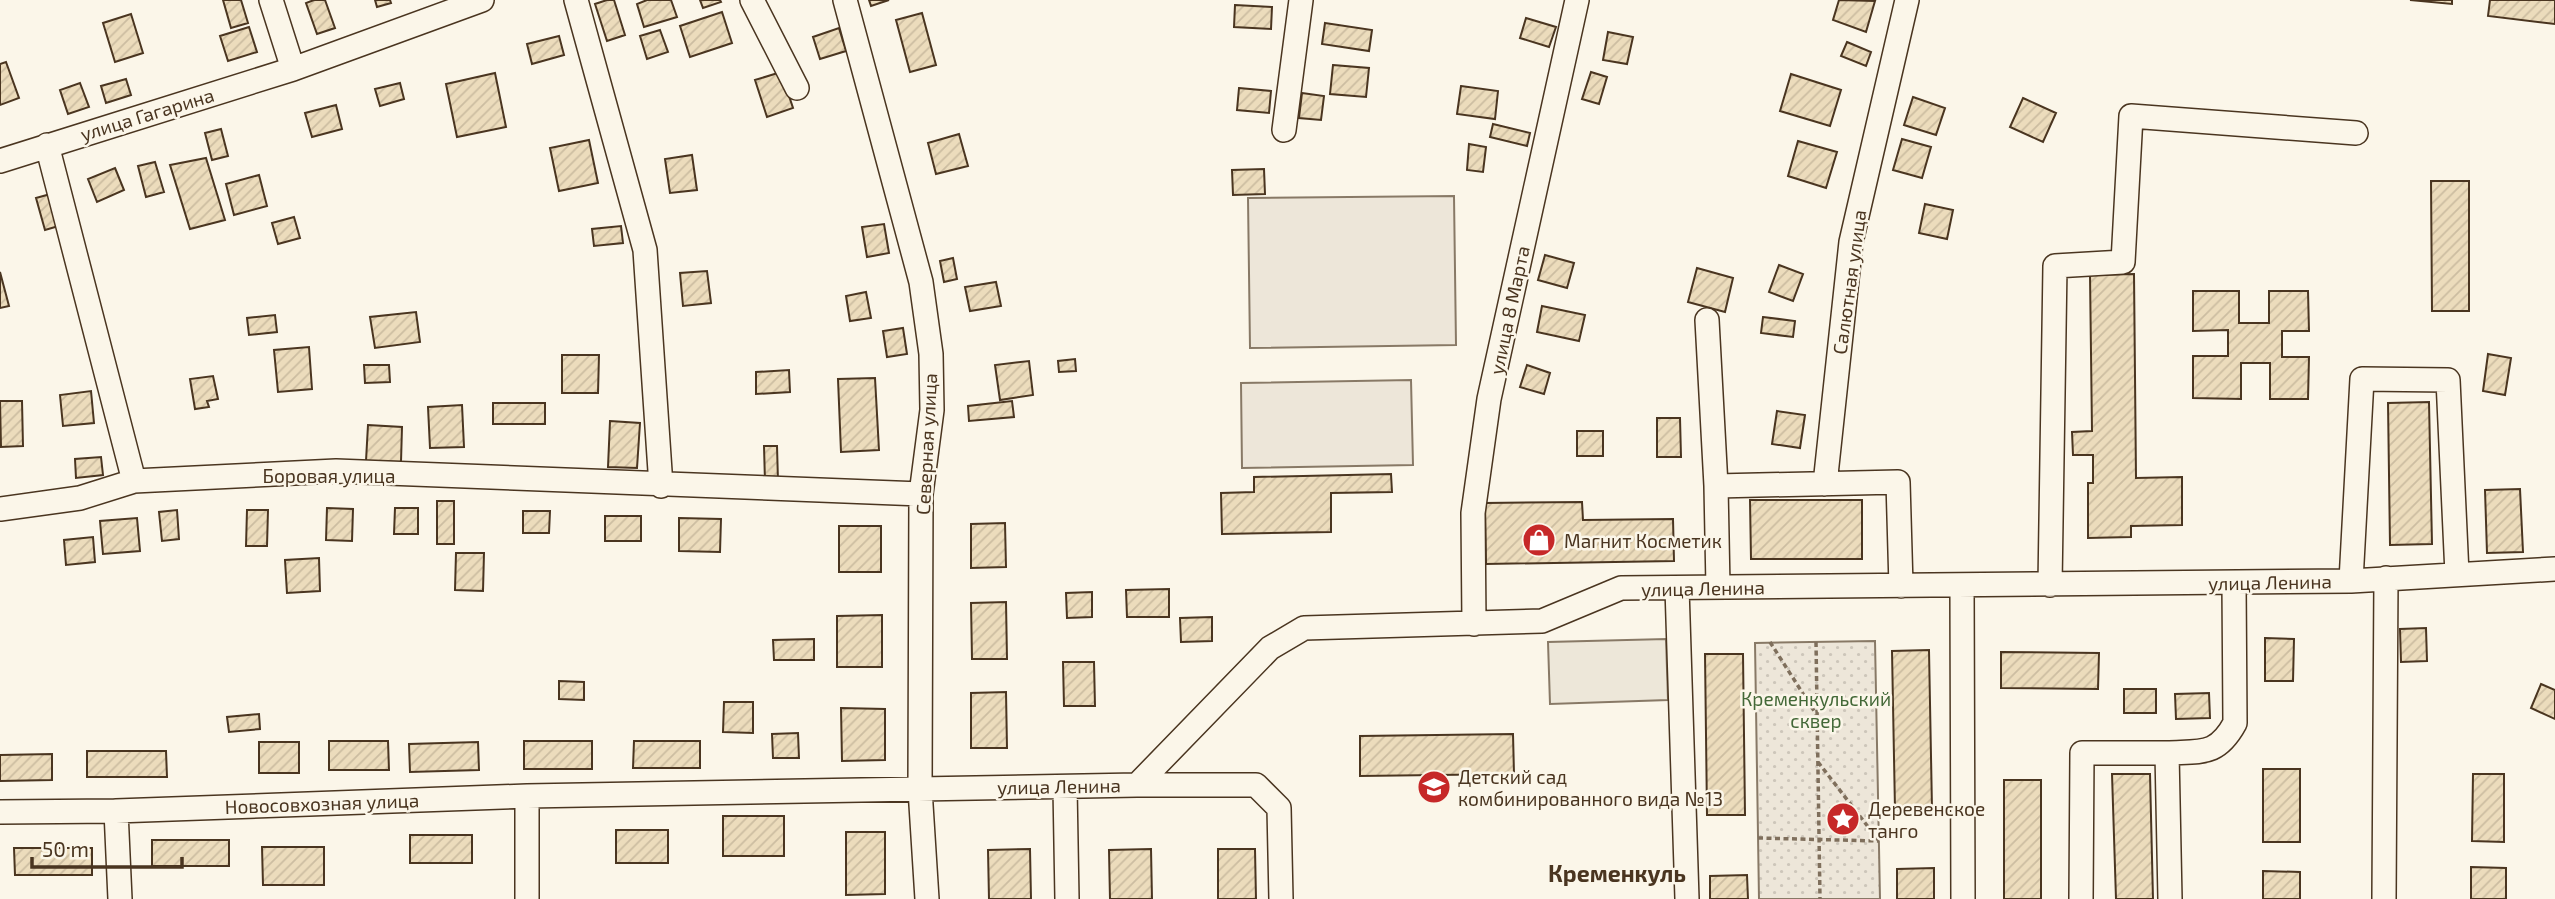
<svg xmlns="http://www.w3.org/2000/svg" width="2555" height="899" viewBox="0 0 2555 899" font-family="'Exo 2',sans-serif">
<style>
.grass{fill:#ede6d9;stroke:#887966;stroke-width:2}
.park{fill:url(#park-dots);stroke:#887966;stroke-width:2}
.parking{fill:#ede7d9;stroke:#887966;stroke-width:2}
.building{fill:url(#building-hatch);stroke:#4a3520;stroke-width:2}
.lines{fill:none;stroke-linecap:round;stroke-linejoin:round}
.minor-casing{stroke:#4a3520;stroke-width:26}
.path{stroke:#7f6f5c;stroke-width:3.5;stroke-dasharray:5 3.5;stroke-linecap:butt}
.minor{stroke:#fbf6e9;stroke-width:23}
.labels{text-anchor:middle;dominant-baseline:central;stroke-width:5;stroke-linejoin:round;paint-order:stroke}
.street-label{font-size:19px;fill:#4a3520;stroke:#fbf6e9}
.poi-label{font-size:19px;fill:#4a3520;stroke:#fbf6e9;text-anchor:start}
.park-label{font-size:19px;fill:#436837;stroke:#fbf6e9}
.quarter-label{font-size:23px;font-weight:bold;fill:#4a3520;stroke:#fbf6e9}
</style>
<defs>
<pattern id="park-dots" width="8" height="8" patternUnits="userSpaceOnUse" patternTransform="scale(1.75)"><rect width="8" height="8" fill="#ede6d9"/><path d="M2 2h.1M6 6h.1" fill="none" stroke="#cdc6ba" stroke-width="1.8" stroke-linecap="round"/></pattern>
<pattern id="building-hatch" width="6" height="6" patternUnits="userSpaceOnUse" patternTransform="scale(1.75)"><rect width="6" height="6" fill="#ecdcbc"/><path d="M-1 1l2-2M0 6l6-6M5 7l2-2" fill="none" stroke="#ccbda1"/></pattern>
</defs>
<rect width="100%" height="100%" fill="#fbf6e9"/>
<path class="grass" d="M1454 196 1456 345 1250 348 1248 198Z
M1411 380 1413 465 1242 468 1241 383Z"/>
<path class="park" d="M1875 641 1880 899H1759L1755 643Z"/>
<path class="parking" d="M1666 639 1668 700 1550 704 1548 642Z"/>
<path class="building" d="M223 0H241L248 23 231 28Z
M314 0H325L335 28 317 34 306 3Z
M375 0H390L391 3 377 7Z
M607 0H614L625 35 607 41 595 4Z
M647 0H671L677 17 644 27 637 4Z
M700 0H720L721 2 703 8Z
M869 0H889L871 6Z
M1839 0 1875 1 1866 32 1833 20Z
M2410 0H2452V4Z
M2490 0H2555V24L2488 16Z
M1235 5 1272 7 1271 29 1234 27Z
M722 12 732 43 690 57 680 26Z
M922 13 936 65 910 72 896 20Z
M131 14 143 53 115 62 103 23Z
M1526 18 1556 27 1549 47 1520 38Z
M1325 23 1372 30 1369 51 1322 44Z
M249 27 257 52 228 61 220 36Z
M839 28 846 51 820 59 813 37Z
M660 30 668 52 647 59 640 36Z
M1608 32 1633 37 1627 64 1603 60Z
M559 36 564 55 532 64 527 44Z
M1847 42 1871 52 1866 66 1841 56Z
M6 62 19 98 0 105V64Z
M1333 65 1369 68 1366 97 1330 94Z
M781 72 793 108 767 117 755 80Z
M1591 72 1607 77 1599 104 1582 99Z
M495 73 506 127 457 137 446 84Z
M1791 74 1841 90 1830 126 1780 111Z
M126 79 131 95 106 103 101 86Z
M80 83 89 107 68 114 60 90Z
M400 83 404 99 380 106 375 89Z
M1461 86 1498 91 1495 119 1457 114Z
M1239 88 1271 91 1269 113 1237 110Z
M1302 93 1324 96 1321 120 1299 118Z
M1913 97 1945 108 1936 135 1904 125Z
M2023 98 2056 113 2043 142 2010 127Z
M336 105 342 129 312 137 305 113Z
M1493 124 1530 133 1527 146 1490 137Z
M221 129 228 156 212 160 205 133Z
M959 134 968 166 936 174 928 143Z
M1902 139 1931 147 1922 178 1893 170Z
M589 140 598 183 559 191 550 148Z
M1798 141 1837 152 1826 188 1788 176Z
M1469 144 1486 147 1483 172 1467 170Z
M692 155 697 190 670 193 665 159Z
M206 158 225 220 190 229 170 165Z
M155 162 164 192 146 197 138 166Z
M115 168 124 190 97 202 88 179Z
M1264 169 1265 194 1233 195 1232 170Z
M259 175 267 206 234 215 226 184Z
M2431 181H2469V311H2432Z
M54 193 62 225 45 230 36 198Z
M1925 204 1953 210 1947 239 1919 233Z
M294 217 300 238 278 244 272 223Z
M884 224 889 253 867 257 862 227Z
M621 226 623 243 594 246 592 229Z
M1545 255 1574 263 1567 288 1538 280Z
M953 258 957 279 944 282 940 261Z
M1779 265 1803 274 1793 301 1769 292Z
M1697 268 1733 278 1725 312 1688 302Z
M707 271 711 303 683 306 680 273Z
M0 272 9 306 0 308Z
M2134 274 2136 478 2182 477V525L2131 526V537L2088 538V483H2093V455H2073L2072 432 2092 431 2090 275Z
M996 282 1001 306 970 311 965 287Z
M2193 291H2239V323H2269V291H2308L2309 331H2282V357H2309L2308 399H2270V363H2241V399L2193 398V356H2228V330L2193 331Z
M866 292 871 318 850 321 846 296Z
M1542 306 1585 315 1579 341 1537 332Z
M416 312 420 342 375 348 370 317Z
M275 315 277 332 249 335 247 318Z
M1763 317 1795 321 1793 337 1761 333Z
M903 328 907 354 887 357 883 331Z
M309 347 312 389 278 392 274 350Z
M2488 354 2511 358 2505 395 2483 391Z
M562 355H599L598 393H562Z
M1075 359 1076 371 1059 372 1058 361Z
M1029 361 1033 395 1000 400 995 365Z
M364 365H389L390 382 365 383Z
M1527 365 1550 373 1544 394 1520 387Z
M789 370 790 392 756 394V372Z
M213 376 218 399 207 401 209 407 195 409 190 379Z
M875 378 879 450 841 452 838 379Z
M91 391 94 423 63 426 60 395Z
M0 401H22L23 446 1 447Z
M1012 401 1014 417 969 421 968 406Z
M2429 402 2432 544 2390 545 2388 403Z
M493 403H545V424H493Z
M462 405 464 447 430 448 428 407Z
M1777 411 1805 415 1800 448 1772 444Z
M1657 418H1680L1681 457H1657Z
M610 421 640 423 637 468 608 467Z
M368 425 402 427 401 462 366 461Z
M1577 431H1603V456H1577Z
M764 446H777L778 481 765 482Z
M101 457 103 475 76 478 75 459Z
M1391 474 1392 492 1331 493V532L1222 534 1221 493 1254 492V477Z
M2520 489 2523 552 2487 553 2485 490Z
M1750 500H1862V559H1751Z
M437 501H454V544H437Z
M1582 502 1583 520 1673 519 1674 561 1486 564 1485 503Z
M327 508 353 509 352 541 326 540Z
M395 508H418V534H394Z
M177 510 179 539 162 541 159 512Z
M247 510H268L267 546H246Z
M523 511H550L549 533H523Z
M605 516H641V541H605Z
M137 518 140 551 103 554 100 521Z
M679 518 721 519 720 552 679 551Z
M1005 523 1006 567 971 568V524Z
M839 526H881V572H839Z
M93 537 95 562 66 565 64 540Z
M456 553H484L483 591 455 590Z
M319 558 320 591 287 593 285 560Z
M1169 589V617H1127L1126 590Z
M1092 592V617L1067 618 1066 593Z
M1006 602 1007 659H972L971 603Z
M882 615V667H837V616Z
M1212 617V641L1181 642 1180 618Z
M2426 628 2427 661 2401 662 2400 629Z
M2265 638 2294 639 2293 681H2265Z
M814 639V660H774L773 640Z
M1929 650 1932 809 1895 810 1892 651Z
M2001 652 2099 653 2098 689 2001 688Z
M1705 654H1743L1745 815H1707Z
M1063 662H1094L1095 706H1064Z
M559 681 584 682V700L559 699Z
M2541 684 2555 690V719L2531 708Z
M2124 689H2156V713H2124Z
M1006 692 1007 748H971V693Z
M2209 693 2210 718 2176 719 2175 694Z
M724 702H753V733L723 732Z
M841 708 885 709V760L842 761Z
M259 714 260 729 229 732 227 717Z
M798 733 799 758H773L772 734Z
M1513 734 1514 774 1360 776V736Z
M329 741H388L389 770H329Z
M524 741H592V769H524Z
M634 741H700V768H633Z
M259 742H299V773H259Z
M478 742 479 770 410 772 409 744Z
M87 751H166L167 777H87Z
M52 754V780L0 781V755Z
M2263 769H2300V842H2263Z
M2112 774H2150L2153 899H2116Z
M2473 774H2504V842L2472 841Z
M2004 780H2041V899H2004Z
M723 816H784V856H723Z
M616 830H668V863H616Z
M846 832H885V894L846 895Z
M410 835H472V863H410Z
M152 840H229V866H152Z
M262 847H324V885H263Z
M14 848H92V875H15Z
M1030 849 1031 899H989L988 850Z
M1151 849 1152 899H1110L1109 850Z
M1218 849H1255L1256 899H1218Z
M2471 867 2506 868V899H2471Z
M1934 868V899H1897V869Z
M2263 871 2300 872V899H2263Z
M1747 875 1748 899H1710V876Z"/>
<g class="lines">
<defs>
<path id="minor" d="M271 0 293 69
M576 0 645 250 661 486
M752 0 797 88
M845 0 921 282 931 354 932 410 921 494 920 789 927 899
M1284 130 1301 0
M47 145 134 481
M0 161 293 69 482 0
M1707 320 1716 486
M1825 484 1851 242 1907 0
M0 509 80 498 134 481 336 471 921 494
M2351 581 2362 379 2448 380 2457 574
M1962 585 1963 899
M2050 585 2055 266 2123 262 2131 116 2356 133
M1718 587 1716 486 1898 482 1901 586
M1677 588 1687 899
M1474 624 1473 513 1489 399 1577 0
M1137 785H1256L1279 808 1281 899
M1065 787 1067 899
M116 811 120 899
M0 812 116 811 527 796 1137 785 1270 648 1304 628 1542 621 1621 588 2351 581 2555 569
M527 899V796
M2081 899 2082 753H2167
M2170 899 2167 753C2202 751 2217 756 2235 723L2234 583
M2384 899 2386 578"/>
</defs>
<use href="#minor" class="minor-casing"/>
<path class="path" d="M1770 642 1816 714
M1816 642 1820 899
M1818 762 1879 841
M1758 838 1879 841"/>
<use href="#minor" class="minor"/>
</g>
<defs>
<symbol id="shop-disc" viewBox="-11 -11 22 22"><circle r="9.5" fill="#c62828" stroke="#fbf6e9"/><path d="M-5-2.5h2.3a2.7 3.5 0 0 1 5.4 0H5L5.5 6h-11ZM-1.5-2.5h3a1.5 2.3 0 0 0-3 0Z" fill="#fff"/></symbol>
<symbol id="school-disc" viewBox="-11 -11 22 22"><circle r="9.5" fill="#c62828" stroke="#fbf6e9"/><path d="M0-5L7-2L0 1L-7-2ZM-4 1L0 2.5L4 1V4Q0 6-4 4Z" fill="#fff"/></symbol>
<symbol id="sight-disc" viewBox="-11 -11 22 22"><circle r="9.5" fill="#c62828" stroke="#fbf6e9"/><path d="M0-6L1.8-2.2L6-1.7L2.9 1.2L3.7 5.4L0 3.3L-3.7 5.4L-2.9 1.2L-6-1.7L-1.8-2.2Z" fill="#fff"/></symbol>
</defs>
<g fill-rule="evenodd">
<use href="#shop-disc" x="1520" y="521" width="38" height="38"/>
<use href="#school-disc" x="1415" y="768" width="38" height="38"/>
<use href="#sight-disc" x="1824" y="800" width="38" height="38"/>
</g>
<g class="labels">
<g class="street-label">
<text transform="translate(147 114) rotate(-17)">улица Гагарина</text>
<text transform="translate(1849 282) rotate(-82)">Салютная улица</text>
<text transform="translate(1509 310) rotate(-78)">улица 8 Марта</text>
<text transform="translate(926 444) rotate(-87)">Северная улица</text>
<text x="329" y="475">Боровая улица</text>
<text transform="translate(2270 582) rotate(-1)">улица Ленина</text>
<text transform="translate(1703 588) rotate(-1)">улица Ленина</text>
<text transform="translate(1059 786) rotate(-1)">улица Ленина</text>
<text transform="translate(322 803) rotate(-2)">Новосовхозная улица</text>
</g>
<g class="poi-label">
<text x="1564" y="540">Магнит Косметик</text>
<text x="1458" y="776">Детский сад<tspan x="1458" dy="22">комбинированного вида №13</tspan></text>
<text x="1868" y="808">Деревенское<tspan x="1868" dy="22">танго</tspan></text>
</g>
<g class="park-label">
<text x="1816" y="698">Кременкульский<tspan x="1816" dy="22">сквер</tspan></text>
</g>
<g class="quarter-label">
<text x="1617" y="873">Кременкуль</text>
</g>
</g>
<path d="M32 857v10h150v-10" fill="none" stroke="#4a3520" stroke-width="3.5"/>
<text x="42" y="857" font-size="21" fill="#4a3520" stroke="#fbf6e9" stroke-width="5" paint-order="stroke">50 m</text>
</svg>
